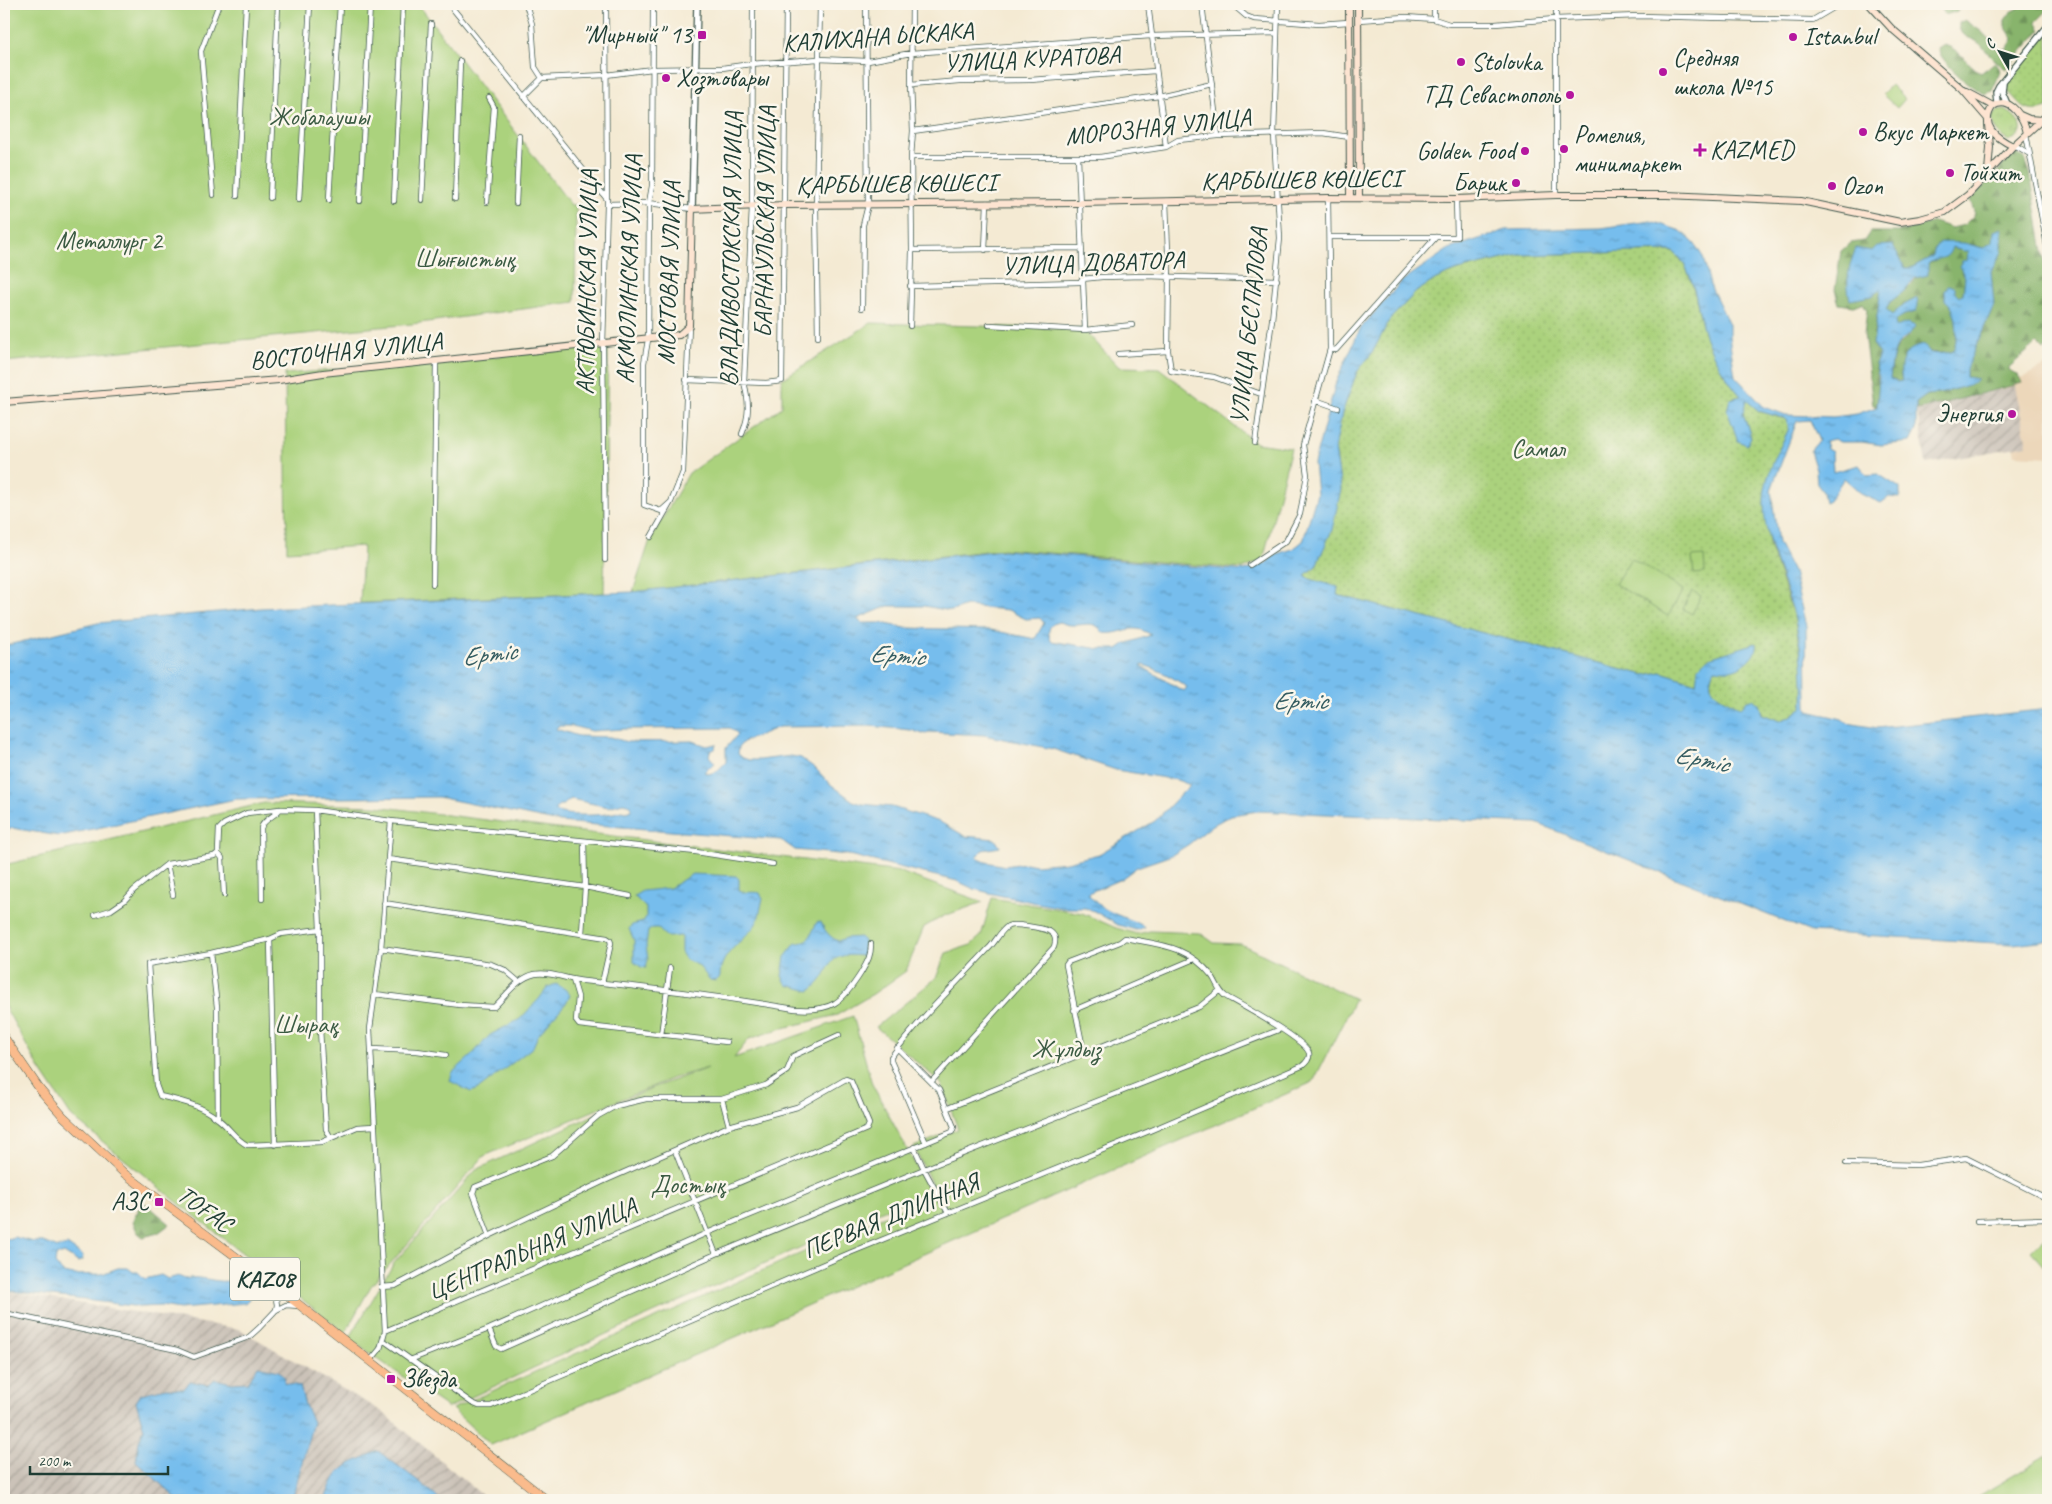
<svg xmlns="http://www.w3.org/2000/svg" width="2052" height="1504" viewBox="0 0 2052 1504" font-family="Caveat,sans-serif">
<style>
.built{fill:#ecd7ba}
.industrial{fill:url(#industrial-furrows)}
.grass{fill:url(#grass-tufts);stroke:#658858}
.forest{fill:url(#forest-firs);stroke:#547850}
.park{fill:url(#park-dots);stroke:#658858}
.garden{fill:#abd27d;stroke:#658858}
.water{fill:url(#water-ripples);stroke:#4a7d90;fill-rule:evenodd}
.lines{fill:none;stroke-linecap:round;stroke-linejoin:round}
.minor-casing{stroke:#3f574c;stroke-width:6}
.tertiary-casing{stroke:#3f574c;stroke-width:8}
.secondary-casing{stroke:#3f574c;stroke-width:8}
.trunk-casing{stroke:#3f574c;stroke-width:9}
.minor{stroke:#fff;stroke-width:4.5}
.tertiary{stroke:#fff;stroke-width:5.5}
.secondary{stroke:#fde4d1;stroke-width:6}
.trunk{stroke:#fabb8c;stroke-width:8}
.poi-dot{fill:#b5179e;stroke:#fbf7ec;stroke-width:2}
.labels{text-anchor:middle;dominant-baseline:central;stroke-width:5;stroke-linejoin:round;paint-order:stroke}
.shield{fill:#fbf7ec;stroke:#61756b;stroke-width:1}
.shield-label{font-size:24px;font-weight:bold;fill:#1f3d34}
.poi-label{font-size:25px;fill:#1f3d34;stroke:#fbf7ec;text-anchor:start}
.street-label{font-size:25px;fill:#1f3d34;stroke:#fbf7ec}
.park-label{font-size:25px;fill:#3b5b43;stroke:#fbf7ec}
.water-label{font-size:26px;font-style:italic;fill:#355d62;stroke:#fbf7ec}
</style>
<defs>
<pattern id="industrial-furrows" width="10" height="10" patternUnits="userSpaceOnUse" patternTransform="scale(1.25)"><rect width="10" height="10" fill="#cbc2b8"/><path d="M-1 1l2-2M0 10L10 0M9 11l2-2" fill="none" stroke="#a49f96"/></pattern>
<pattern id="grass-tufts" width="24" height="20" patternUnits="userSpaceOnUse" patternTransform="scale(1.25)"><rect width="24" height="20" fill="#abd27d"/><path d="M3 7l-1-3M5 7V3M7 7l1-3M15 17l-1-3M17 17v-4M19 17l1-3" fill="none" stroke="#93b56d"/></pattern>
<pattern id="forest-firs" width="22" height="20" patternUnits="userSpaceOnUse" patternTransform="scale(1.25)"><rect width="22" height="20" fill="#88b46c"/><path d="M5 1l3.5 6h-7zM16 11l3.5 6h-7z" fill="#6f945a"/></pattern>
<pattern id="park-dots" width="8" height="8" patternUnits="userSpaceOnUse" patternTransform="scale(1.25)"><rect width="8" height="8" fill="#abd27d"/><path d="M2 2h.1M6 6h.1" fill="none" stroke="#93b56d" stroke-width="1.8" stroke-linecap="round"/></pattern>
<pattern id="water-ripples" width="26" height="14" patternUnits="userSpaceOnUse" patternTransform="scale(1.25)"><rect width="26" height="14" fill="#76bded"/><path d="M2 4q2-2 4 0t4 0M15 11q2-2 4 0t4 0" fill="none" stroke="#609bc1"/></pattern>
</defs>
<rect width="100%" height="100%" fill="#fbf7ec"/>
<filter id="ink" filterUnits="userSpaceOnUse"><feTurbulence type="fractalNoise" baseFrequency=".02" numOctaves="2"/><feDisplacementMap in="SourceGraphic" scale="10" xChannelSelector="R" yChannelSelector="G"/><feConvolveMatrix kernelMatrix="1 2 1 2 8 2 1 2 1" color-interpolation-filters="sRGB"/></filter>
<filter id="wash" filterUnits="userSpaceOnUse"><feTurbulence type="fractalNoise" baseFrequency=".0096" numOctaves="4" result="noise"/><feDisplacementMap in="SourceGraphic" scale="20" xChannelSelector="R" yChannelSelector="G"/><feGaussianBlur stdDeviation="1.12" result="paint"/><feColorMatrix in="noise" values="0 0 0 0 0 0 0 0 0 0 0 0 0 0 0 0 0 1.4 0 .05"/><feComposite in="paint" operator="in"/></filter>
<g filter="url(#wash)">
<rect width="100%" height="100%" fill="#f4ead3"/>
<path class="built" d="M2048 364V457L2015 455 2000 383 2026 376Z"/>
<path class="industrial" d="M2015 386 2027 445 1926 464 1917 410Z
M4 1291 239 1329 381 1411 488 1500H4Z"/>
<path class="grass" d="M2005 110C2020 118 2031 134 2008 141 1999 135 1991 127 1993 115L1998 111Z"/>
<path class="forest" d="M1937 4H1956L1958 11 1945 15Z
M2018 4H2048V10L2036 22 2041 30 2006 69C1995 62 1988 52 1979 43 1971 37 1967 40 1959 29V23L1965 20 1982 32 1998 49H2007L2013 39 2005 26V20L2011 12 2019 8Z
M1944 45C1960 49 1967 64 1981 73L1995 62 2001 71 1992 91 1986 94C1972 90 1942 63 1938 49Z
M2016 152 2025 159 2030 173 2048 283V347L2044 350 2037 343 2007 369 2018 375 2022 383 1917 410 1916 403 1927 395 1943 393 1978 379 1966 377V369L1994 305 1991 271 2002 252 1993 236 1994 242 1983 248 1973 245 1935 247 1933 256 1911 268H1905L1899 260 1850 299 1872 296 1881 288 1873 344 1880 354 1875 364 1879 386 1877 407 1873 405 1864 334 1867 310 1863 303 1853 306 1839 304 1835 290 1841 251 1851 243 1864 241 1870 232H1900L1934 222 1952 228 1964 225 1975 214 1970 200Z
M1952 247 1968 252 1969 255 1961 272 1965 277 1963 294 1959 297 1955 293 1945 290V299C1959 310 1958 335 1954 351 1948 354 1937 353 1930 352L1928 349 1900 372 1902 380 1900 382 1890 379C1893 358 1892 348 1910 335L1896 327 1894 321 1904 315 1915 312 1917 299 1902 306 1892 316 1886 310 1890 302 1911 285 1928 264 1937 259Z
M145 1203 170 1224 158 1233 143 1237 137 1232 133 1221 136 1213H138V1209Z"/>
<path class="park" d="M2048 30V108C2022 116 2022 103 2005 89L2008 78Z
M1672 251C1695 267 1696 311 1706 336 1713 358 1726 379 1741 396L1730 399 1751 437 1743 413 1745 399 1759 411 1786 419 1789 428 1767 480 1769 545 1795 620 1804 673 1803 707 1791 716 1780 721 1762 714 1759 704 1741 708C1723 698 1702 693 1714 669L1731 670 1709 658 1696 683 1661 672 1645 675 1337 595 1338 587 1310 579 1305 574 1316 566 1341 489 1335 448 1342 413 1357 372 1372 353 1390 319 1416 292 1436 279 1458 270 1519 255Z"/>
<path class="garden" d="M4 4H418L571 205H576L575 302 412 324 4 362Z
M1891 85 1905 99 1897 108 1882 94Z
M871 323 1083 329 1119 367 1159 368 1256 443 1291 448 1263 560 1243 569 1003 549 633 592 650 540 689 473 782 407V379Z
M608 347 604 593 360 603 363 546 287 551 285 374Z
M1704 556 1705 573 1694 574 1692 557Z
M1631 558 1683 590 1668 616 1615 584Z
M1692 591 1701 596 1692 614 1683 609Z
M264 803 375 806 900 872 983 902 944 916 924 927 906 971 873 994 837 1015 779 1029 749 1039 734 1058 853 1016 872 1084 929 1190 593 1340 448 1408 349 1339 394 1263 476 1170 649 1089 708 1068 673 1078 484 1156 371 1286 345 1333 177 1202 71 1116 38 1066 4 1005V865Z
M992 898 1082 913 1116 928 1137 934 1150 931 1200 933 1214 943 1241 944 1355 999 1313 1082 491 1445 452 1409 936 1193 914 1147 958 1129 941 1083 876 1027 936 978 946 953 971 945 981 936Z
M2048 1235V1270L2031 1251Z
M2048 1455V1500H1972Z"/>
<path class="water" d="M1651 221 1681 231 1694 243 1703 257 1710 285 1729 324V336L1735 376 1764 407 1786 415 1833 417 1857 414 1877 407 1879 377 1875 364 1880 354 1873 344 1881 289 1872 296 1850 300C1845 281 1849 266 1856 248L1872 251 1877 246 1893 245 1905 268H1911L1933 256 1935 247 1941 242 1964 243 1983 248 1993 242 1994 231 2002 228V252L1991 271 1994 305 1966 369V377L1978 379 1975 383 1943 393 1927 395 1916 403V430L1910 442 1881 445 1862 442H1840L1834 439 1825 441 1827 449 1832 452 1833 472 1859 465 1867 475 1878 474 1900 488V498L1889 497 1881 503 1863 495 1844 478 1829 501 1825 503 1823 492 1817 484 1816 470 1810 451 1819 441 1810 420 1797 421 1771 490 1778 543 1793 572 1806 626 1807 706 1808 711 1842 719 1847 723 1878 728 2048 709V940L2013 944 1811 932 1536 823 1279 812 1258 811 1231 815 1213 825 1189 844 1172 855 1137 867 1121 879 1088 893C1100 913 1126 916 1145 927L1136 930 1118 925 1094 911 1085 908H1062L998 895 974 889 957 881 849 855 795 850 781 840 560 822 438 797 236 799 59 836 12 828 4 833V646L98 623 261 608 632 592 1003 550 1245 571 1265 564 1276 554 1293 549 1303 541 1317 494 1314 463 1336 382 1360 329 1402 281 1449 249 1506 230 1601 228ZM1952 247 1960 249 1963 252H1968L1967 260 1962 261 1959 266 1965 277 1963 294 1959 297 1955 293V287L1949 285 1945 290V300C1959 310 1958 335 1954 351 1949 353 1934 355 1929 352 1927 350 1926 347 1924 345 1904 348 1898 362 1902 381L1897 382 1890 379C1891 369 1892 352 1899 343 1904 337 1910 335 1916 326L1907 323 1896 327 1895 321 1904 315 1915 312 1918 306 1917 298 1902 306 1892 315 1886 310 1890 302 1903 292 1915 278 1928 275V264C1938 255 1947 263 1952 247ZM1672 251C1695 266 1697 311 1705 336 1713 357 1726 379 1741 396L1730 399 1727 410 1738 441 1747 445 1751 437 1743 413 1746 400 1759 411 1786 419 1789 428C1779 451 1763 478 1764 503 1764 545 1786 581 1795 620 1802 649 1804 678 1803 707L1791 716 1780 721 1762 714 1759 704 1753 699 1747 700 1741 708C1723 698 1702 693 1714 669 1719 669 1726 671 1730 670 1743 668 1758 656 1756 643L1709 658 1698 668 1696 683 1661 672 1645 675 1337 595 1338 587 1310 579 1305 575 1316 566 1332 530 1341 489 1335 448 1342 413 1357 372 1372 353 1390 319 1416 292 1436 279 1458 270 1519 255ZM888 606H924L952 611 966 606 1008 610 1026 619 1040 618 1044 623 1035 639 991 630 906 628 881 623H862L857 619ZM1059 622C1063 623 1067 625 1071 625 1084 626 1095 619 1103 633 1122 636 1131 621 1151 635L1125 644 1118 649H1100L1051 641C1047 632 1048 624 1059 622ZM1143 665C1158 669 1174 678 1187 687L1184 691 1180 689 1141 666ZM558 726H572L591 731 625 729 730 728 738 734 726 748V762L716 772 708 774 704 772 715 763 709 756 710 751 715 749 716 744 707 746 693 741 627 742 610 737 578 736 556 729ZM870 726 911 730 923 734 929 732 984 735 1053 749 1116 770 1177 780 1190 785 1155 821 1099 854 1067 862 1036 865 1026 863 1005 866 986 862 977 858 982 850 1000 847 995 839 965 836 940 822 892 807 862 804 853 801 829 783 816 769 801 758 791 756 760 760H749L743 758 738 754 739 747 743 742 779 727ZM571 799 608 807 623 803 631 805V810L626 812 621 811C609 816 567 817 555 811L559 805H563Z
M692 874 736 876 739 879V891C746 894 753 891 760 893L763 898C761 906 760 915 757 922 746 941 719 952 720 977L716 981 710 980 698 965 686 960 681 952V936C667 936 669 941 658 928H653L648 931 646 946 648 959 646 968 641 967 634 962V940L629 929 632 925 643 922 646 917V908L634 896 642 891 670 888Z
M817 922H821C825 932 830 937 838 941L846 938 860 937 864 941 863 956C819 951 837 972 810 991L787 985 782 976 785 957 796 943C811 943 811 933 817 922Z
M556 984 565 989 570 995 566 1003 538 1035 533 1047 480 1088 471 1092 450 1081 452 1073 470 1057 490 1035 520 1019 539 999 548 987Z
M14 1237 33 1242H43L58 1248 67 1245 83 1256 82 1260 78 1262 64 1253 56 1256 55 1264 63 1273 74 1275 102 1274 118 1268H128L133 1272H138L145 1279 161 1275 168 1279 178 1276 185 1279C201 1274 217 1285 234 1280L248 1293 249 1299 245 1303 180 1309 161 1306 141 1307 4 1290V1240Z
M258 1366 279 1371 285 1378 284 1383 300 1386 305 1405 313 1422 292 1500H178L136 1461 139 1441 144 1429 136 1402 141 1394 166 1388 184 1389 190 1381 208 1385 215 1379 232 1383 248 1382Z
M378 1451 421 1483 440 1500H325C337 1464 347 1466 378 1451Z"/>
</g>
<g filter="url(#ink)">
<g class="lines">
<defs>
<path id="minor" d="M449 4 607 199
M526 4 532 24 535 67 542 78
M653 4 652 186 649 203 648 340 644 363V505L661 511 671 502
M1148 4 1166 147
M1202 4 1218 136
M1232 4 1246 16 1254 19 1319 24 1349 22
M1556 4V195
M1434 19V4
M1358 20 1406 17 1434 19 1449 24H1495L1555 19 1639 16 1813 20 1840 4
M911 85 960 81 1030 80 1155 71
M523 97 542 78 606 75 652 69 722 68 751 64 818 59 868 61 911 53 1151 36 1277 33
M913 131 1159 96 1212 84
M2026 134 2048 251
M2013 146 2018 147 2028 153
M911 157H1100L1166 147 1178 140 1218 136 1323 133 1349 137
M1078 157 1085 330
M213 195 201 51 219 4
M237 196 246 4
M270 198 278 4
M299 199 310 4
M455 199 460 61
M329 200 340 4
M422 200 431 24
M360 201 370 4
M394 201 403 4
M1166 201 1169 277 1168 351
M487 202 494 107 489 98
M516 203 519 135
M607 204 649 203 692 209
M1329 237H1457L1456 199
M912 250 1080 248
M985 250 987 203
M910 286 1080 282 1082 279 1102 277 1145 276 1277 280
M862 308 863 225 868 205 866 4
M989 325 1085 330 1132 325
M910 326 912 250 911 157 913 131 911 85 912 4
M818 337 816 207 820 4
M1330 349 1336 350 1436 237
M1118 354 1168 351 1171 371 1214 377 1261 394
M686 380 766 383 782 381 786 4
M1315 400 1338 408
M742 434C750 415 749 402 744 382L752 207 753 4
M1255 443 1272 320 1280 238 1274 135 1278 4
M651 537 671 502 683 472 689 326
M605 560 603 344 607 204 606 4
M1250 565 1286 541 1300 514 1307 475 1303 445 1330 349 1328 198
M433 584 436 362
M315 810 320 929V1029L326 1129 331 1138
M218 853 222 858 224 895
M388 859 585 887 630 896
M167 864 173 895
M262 899 261 828C264 818 275 817 280 809
M384 903 607 938 610 940 611 943 602 983
M95 915 111 910 124 901 134 890 167 864 214 856 218 853 219 829 224 824 247 813 280 809 315 810 391 821 696 852 773 864
M320 929 281 934 270 939 211 953 148 964 156 1085 160 1096C181 1101 201 1105 218 1119 229 1127 235 1139 247 1145L322 1142 357 1127 375 1126
M582 933 585 887 584 841
M270 939 275 1145
M381 948 491 964 505 970 519 982
M211 953 217 1007 218 1119
M573 980 578 997 576 1021 579 1025 727 1042
M375 994 460 1005 494 1007C506 996 517 978 535 974 550 971 568 980 584 981 654 988 724 997 795 1009 831 1012 842 1003 861 973 867 962 871 957 871 944
M1074 1010 1194 959
M661 1035 670 968
M371 1049 417 1051 446 1055
M722 1099 729 1126
M948 1108 1199 1007 1219 991
M926 1143 891 1061V1057C920 1018 955 985 988 949 995 943 1000 931 1008 926 1014 923 1042 928 1049 931 1056 935 1056 940 1054 947L932 1081
M914 1147 924 1169 948 1213
M675 1151 716 1254
M1846 1163 1918 1165 1966 1158 2048 1199
M1977 1221 2048 1219
M489 1236 473 1193 475 1187 552 1156 598 1116 616 1106 646 1099H722L766 1085 787 1071 793 1056 839 1035
M274 1287 277 1305 276 1310
M381 1287 395 1286 489 1236 602 1182 729 1126 797 1107 846 1079 851 1081 869 1124 867 1129 385 1331
M4 1313 177 1350 194 1357 249 1337 259 1328 276 1310 286 1305 299 1306
M489 1329 496 1346 501 1349 716 1254 924 1169 1281 1029
M383 1340 472 1403 479 1406H491L852 1252 1147 1132 1302 1066C1306 1063 1310 1058 1309 1053 1305 1039 1239 1004 1225 996 1218 990 1217 983 1212 976 1187 945 1161 945 1125 938L1120 942 1068 962 1066 965 1084 1053
M410 1360 489 1329 707 1233 952 1132 954 1127 939 1090 897 1048
M370 1361 380 1349 385 1331 370 1029 381 948 391 821"/>
<path id="tertiary" d="M2003 82 2002 92 2007 104
M1997 103 1996 92 1999 86 2048 26
M692 209 697 4"/>
<path id="secondary" d="M1349 4 1350 197
M1358 4 1359 197
M1869 4 1891 28 1962 89 1987 118
M1967 92 1993 106
M2020 115 2029 119 2042 120
M2013 146C1996 138 1979 125 1993 106 2011 95 2024 119 2027 133
M1988 171 1990 147 1988 124
M4 402 279 380 323 373 679 335 689 326 692 209 784 205 1079 203 1328 198 1456 199 1556 195H1667L1801 201 1900 222 1920 219 1945 212 1968 195 2013 146 2048 114"/>
<path id="trunk" d="M4 1037 41 1091 63 1116 125 1174 274 1285 547 1500"/>
</defs>
<use href="#minor" class="minor-casing"/>
<use href="#tertiary" class="tertiary-casing"/>
<use href="#secondary" class="secondary-casing"/>
<use href="#trunk" class="trunk-casing"/>
<use href="#minor" class="minor"/>
<use href="#tertiary" class="tertiary"/>
<use href="#secondary" class="secondary"/>
<use href="#trunk" class="trunk"/>
</g>
</g>
<g class="poi-dot">
<rect x="697" y="30" width="10" height="10" rx="2.5"/>
<circle cx="1793" cy="37" r="5"/>
<circle cx="1461" cy="62" r="5"/>
<circle cx="1663" cy="72" r="5"/>
<circle cx="666" cy="78" r="5"/>
<circle cx="1570" cy="95" r="5"/>
<circle cx="1863" cy="132" r="5"/>
<circle cx="1564" cy="149" r="5"/>
<path d="M1697.5 142.5h5v5h5v5h-5v5h-5v-5h-5v-5h5z"/>
<circle cx="1525" cy="151" r="5"/>
<circle cx="1950" cy="173" r="5"/>
<circle cx="1516" cy="183" r="5"/>
<circle cx="1832" cy="186" r="5"/>
<circle cx="2012" cy="414" r="5"/>
<rect x="154" y="1197" width="10" height="10" rx="2.5"/>
<rect x="386" y="1374" width="10" height="10" rx="2.5"/>
</g>
<g class="labels">
<rect class="shield" x="230" y="1257.5" width="70" height="43" rx="4"/>
<g class="shield-label">
<text x="265" y="1279">KAZ08</text>
</g>
<g class="poi-label">
<text x="692" y="35" text-anchor="end">"Мирный" 13</text>
<text x="1803" y="37">Istanbul</text>
<text x="1673" y="58">Средняя<tspan x="1673" dy="29">школа №15</tspan></text>
<text x="1471" y="62">Stolovka</text>
<text x="676" y="78">Хозтовары</text>
<text x="1560" y="95" text-anchor="end">ТД Севастополь</text>
<text x="1873" y="132">Вкус Маркет</text>
<text x="1574" y="135">Ромелия,<tspan x="1574" dy="29">минимаркет</tspan></text>
<text x="1710" y="150">KAZMED</text>
<text x="1515" y="151" text-anchor="end">Golden Food</text>
<text x="1960" y="173">Тойхит</text>
<text x="1506" y="183" text-anchor="end">Барик</text>
<text x="1842" y="186">Ozon</text>
<text x="2002" y="414" text-anchor="end">Энергия</text>
<text x="149" y="1202" text-anchor="end">АЗС</text>
<text x="401" y="1379">Звезда</text>
</g>
<g class="street-label">
<text transform="translate(878 37) rotate(-4)">КАЛИХАНА ЫСКАКА</text>
<text transform="translate(1032 59) rotate(-3)">УЛИЦА КУРАТОВА</text>
<text transform="translate(1158 127) rotate(-6)">МОРОЗНАЯ УЛИЦА</text>
<text transform="translate(1301 180) rotate(-1)">ҚАРБЫШЕВ КӨШЕСІ</text>
<text transform="translate(896 184) rotate(-1)">ҚАРБЫШЕВ КӨШЕСІ</text>
<text transform="translate(765 222) rotate(-89)">БАРНАУЛЬСКАЯ УЛИЦА</text>
<text transform="translate(731 249) rotate(-89)">ВЛАДИВОСТОКСКАЯ УЛИЦА</text>
<text transform="translate(1093 263) rotate(-2)">УЛИЦА ДОВАТОРА</text>
<text transform="translate(629 269) rotate(-88)">АКМОЛИНСКАЯ УЛИЦА</text>
<text transform="translate(669 273) rotate(-88)">МОСТОВАЯ УЛИЦА</text>
<text transform="translate(587 282) rotate(-89)">АКТЮБИНСКАЯ УЛИЦА</text>
<text transform="translate(1249 326) rotate(-84)">УЛИЦА БЕСПАЛОВА</text>
<text transform="translate(346 351) rotate(-6)">ВОСТОЧНАЯ УЛИЦА</text>
<text transform="translate(205 1209) rotate(36)">ТОҒАС</text>
<text transform="translate(891 1216) rotate(-22)">ПЕРВАЯ ДЛИННАЯ</text>
<text transform="translate(532 1249) rotate(-23)">ЦЕНТРАЛЬНАЯ УЛИЦА</text>
</g>
<g class="park-label">
<text x="319" y="117">Жобалаушы</text>
<text x="109" y="241">Металлург 2</text>
<text x="465" y="259">Шығыстық</text>
<text x="1538" y="449">Самал</text>
<text x="306" y="1025">Шырақ</text>
<text x="1066" y="1049">Жұлдыз</text>
<text x="688" y="1185">Достық</text>
</g>
<g class="water-label">
<text transform="translate(489 654) rotate(-7)">Ертіс</text>
<text transform="translate(897 655) rotate(4)">Ертіс</text>
<text x="1300" y="700">Ертіс</text>
<text transform="translate(1702 759) rotate(11)">Ертіс</text>
</g>
</g>
<rect width="2052" height="1504" fill="none" stroke="#fbf7ec" stroke-width="20"/>
<g transform="translate(2000 52) rotate(309)" stroke="#fbf7ec" stroke-width="4" paint-order="stroke">
<path d="M0-4L9 19L0 12L-9 19Z" fill="#1f3d34"/>
<text y="-8" font-size="14" font-weight="bold" text-anchor="middle" fill="#1f3d34">С</text>
</g>
<path d="M30 1466v8h138v-8" fill="none" stroke="#1f3d34" stroke-width="2.5"/>
<text x="38" y="1466" font-size="15" fill="#1f3d34" stroke="#fbf7ec" stroke-width="4" paint-order="stroke">200 m</text>
</svg>
